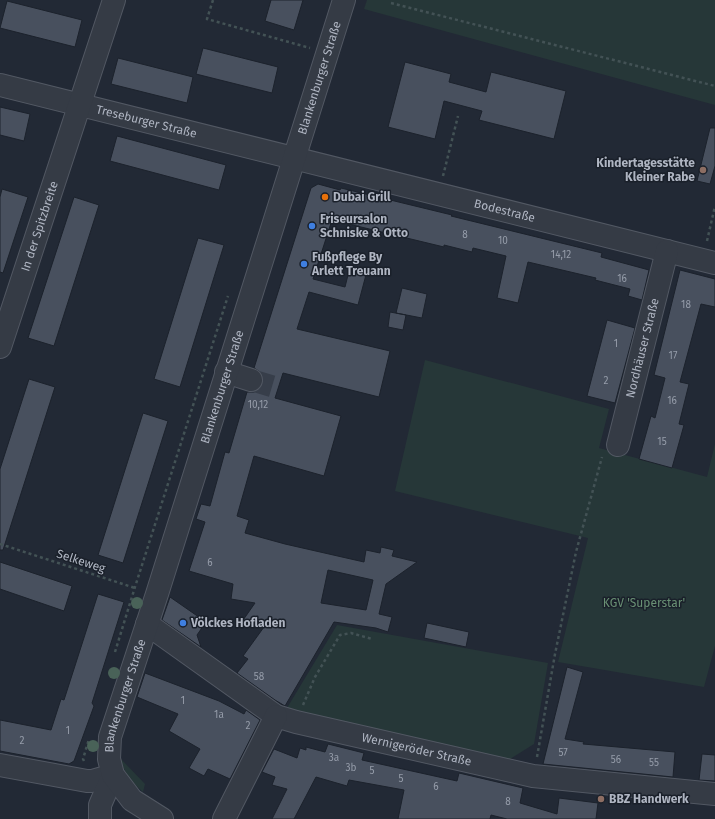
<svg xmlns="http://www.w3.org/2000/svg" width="715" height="819" viewBox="0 0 715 819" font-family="'Fira Sans',sans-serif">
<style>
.green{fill:#263738}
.building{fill:#48505e;stroke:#1c222c;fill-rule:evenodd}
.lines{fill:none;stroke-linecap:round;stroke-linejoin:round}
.minor-tunnel{stroke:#373e4a;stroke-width:22;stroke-dasharray:22 11;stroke-linecap:butt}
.minor-casing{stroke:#525863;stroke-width:24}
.path{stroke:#435255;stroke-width:2.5;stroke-dasharray:3 3;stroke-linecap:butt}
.minor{stroke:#353b45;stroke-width:22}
.tree{fill:#496258}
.education-dot{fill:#8d6e63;stroke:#1a202a;stroke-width:1.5}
.food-dot{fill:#e8710a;stroke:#1a202a;stroke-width:1.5}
.shop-dot{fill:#3f7fe0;stroke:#1a202a;stroke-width:1.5}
.labels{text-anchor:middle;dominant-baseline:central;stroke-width:3;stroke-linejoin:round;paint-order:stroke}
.number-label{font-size:10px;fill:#959ca9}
.street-label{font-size:12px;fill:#afb5c2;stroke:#1a202a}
.poi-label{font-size:12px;font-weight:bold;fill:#afb5c2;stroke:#1a202a;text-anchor:start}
.park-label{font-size:12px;fill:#699074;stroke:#1a202a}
</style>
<rect width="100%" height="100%" fill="#222935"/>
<path class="green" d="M367 0H715V105L364 9Z
M425 360 609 409 599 448 707 477 715 444V646L704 687 558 662 588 538 395 491Z
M337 625 548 663 534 744 505 762 287 708Z
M119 757 145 784 143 792C131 781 124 772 119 757Z"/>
<path class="building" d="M271 0H303L294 30 265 21Z
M7 1 82 20 75 47 0 28Z
M203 48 278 67 272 93 196 74Z
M118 58 193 77 187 103 111 84Z
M405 62 451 74 449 82 486 92 491 72 566 91 554 139 479 120 482 111 444 101 435 139 388 127Z
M0 107 30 114 24 141 0 135Z
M710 128H715V166L710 184 697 181Z
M117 136 226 165 219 190 110 161Z
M318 184 340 190 341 188 452 215 451 216 602 253 601 257 649 270 642 300 628 296 630 289 595 280 596 278 528 262 518 303 497 298 506 256 473 248 472 252 444 245V247L332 220 313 279 345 287 350 267 367 271 358 305 309 292 297 329 390 351 379 397 283 373 275 398 341 416 324 476 254 456 237 516 249 520 245 533 285 544 364 562 366 550 380 553 381 547 394 550 392 556 417 562 386 584 379 614 392 617 388 632 376 628 334 622 285 706 275 700 237 673 248 659 243 656 264 627 241 623 255 603 231 599 233 584 189 571 205 522 196 519 201 504 210 506 225 452 229 453 247 392H254L259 389 263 384V378L260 372 254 368 311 188ZM328 570 373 580 366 610 321 603Z
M2 189 28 197 3 273 0 272V197Z
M74 197 99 205 54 346 28 338Z
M198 238 224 245 180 387 154 379Z
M680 270 715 279V307L701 304 680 382 689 384 679 424 684 425 672 468 639 459 651 416 655 418 665 378 654 375Z
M402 288 427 294 422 318 396 313Z
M390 312 406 315 403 330 388 327Z
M607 320 635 328 615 403 587 396Z
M29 379 55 387 3 550H0V469Z
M143 413 168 421 123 563 98 555Z
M0 562 72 586 64 611 0 589Z
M98 594 124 602 92 703 94 706 74 761 69 764 0 751V720L51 730 61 699 64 700Z
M170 597 206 622 197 635 201 647 162 620Z
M427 623 469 632 466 647 424 638Z
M567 667 583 672 565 739 584 742 583 744 675 752 673 777 543 764Z
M145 673 219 701 244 714 246 710 260 720 230 779 208 769 204 776 189 768 200 749 169 731 178 714 137 697Z
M328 744 364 753 362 760 457 781 459 773 523 788 520 803 557 814 559 798 598 803 596 819H507L491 815 490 819H398L404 790 349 780 347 786 316 777 294 819H272L287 789 272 785 275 777 262 772 274 749 297 758 300 748 306 750V747L325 752Z
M702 754 715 755V781L699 780Z"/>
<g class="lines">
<path class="minor-tunnel" d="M251 380 278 388"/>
<defs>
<g id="minor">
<path id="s1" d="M0 85 715 263"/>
<path id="s2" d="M0 347 114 0"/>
<path d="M226 372 251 380"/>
<path id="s3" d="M618 445 667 251"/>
<path id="s4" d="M147 624 276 716 296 722 533 776 715 794"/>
<path d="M0 765 87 781H92L113 775"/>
<path d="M100 819V805L113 775"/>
<path id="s5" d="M162 819 132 800 113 775 109 759 110 737 157 594 344 0"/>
<path d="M224 819 276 716"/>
</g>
</defs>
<use href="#minor" class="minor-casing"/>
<path class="path" d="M213 0 207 19 310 48
M391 3 715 86
M443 176 458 116
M707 241 715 206
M0 544 135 588
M115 652 135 587 228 296
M303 705 315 677 340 635 351 633 372 639
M537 757 555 654 576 552 602 457
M84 761 83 759 89 739"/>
<use href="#minor" class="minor"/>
</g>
<g class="tree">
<circle cx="137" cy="603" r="6"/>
<circle cx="114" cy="673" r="6"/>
<circle cx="93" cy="746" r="6"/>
</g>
<g class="education-dot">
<circle cx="703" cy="170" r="4"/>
<circle cx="601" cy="799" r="4"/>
</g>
<circle class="food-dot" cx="325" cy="197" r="4"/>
<g class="shop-dot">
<circle cx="312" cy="226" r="4"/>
<circle cx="304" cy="264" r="4"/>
<circle cx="183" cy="623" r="4"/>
</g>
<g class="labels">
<g class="number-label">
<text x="465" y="235">8</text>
<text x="503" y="241">10</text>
<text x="561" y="255">14,12</text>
<text x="622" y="279">16</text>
<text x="686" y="305">18</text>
<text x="616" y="344">1</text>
<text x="673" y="356">17</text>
<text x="606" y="381">2</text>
<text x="672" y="401">16</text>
<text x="258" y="405">10,12</text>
<text x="662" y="442">15</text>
<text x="210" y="563">6</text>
<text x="259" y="677">58</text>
<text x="183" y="701">1</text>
<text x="219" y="715">1a</text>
<text x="248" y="726">2</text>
<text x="68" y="731">1</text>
<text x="22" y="741">2</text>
<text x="563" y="753">57</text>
<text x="334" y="758">3a</text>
<text x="616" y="760">56</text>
<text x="654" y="763">55</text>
<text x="351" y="768">3b</text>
<text x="372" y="771">5</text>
<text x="401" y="779">5</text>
<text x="436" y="787">6</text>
<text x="508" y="802">8</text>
</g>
<g class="street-label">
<text stroke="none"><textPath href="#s5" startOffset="797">Blankenburger Straße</textPath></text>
<text stroke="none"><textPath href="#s1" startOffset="151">Treseburger Straße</textPath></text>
<text stroke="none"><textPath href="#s1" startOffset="520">Bodestraße</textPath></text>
<text stroke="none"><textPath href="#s2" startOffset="127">In der Spitzbreite</textPath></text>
<text stroke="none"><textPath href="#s3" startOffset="100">Nordhäuser Straße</textPath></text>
<text stroke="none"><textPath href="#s5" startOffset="473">Blankenburger Straße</textPath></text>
<text transform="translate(81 561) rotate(18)">Selkeweg</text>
<text stroke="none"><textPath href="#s5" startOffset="149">Blankenburger Straße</textPath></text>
<text stroke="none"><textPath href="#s4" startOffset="303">Wernigeröder Straße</textPath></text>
</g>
<g class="poi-label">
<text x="695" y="163" text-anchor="end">Kindertagesstätte<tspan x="695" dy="14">Kleiner Rabe</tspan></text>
<text x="333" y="197">Dubai Grill</text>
<text x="320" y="219">Friseursalon<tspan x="320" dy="14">Schniske &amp; Otto</tspan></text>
<text x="312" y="257">Fußpflege By<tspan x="312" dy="14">Arlett Treuann</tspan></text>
<text x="191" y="623">Völckes Hofladen</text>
<text x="609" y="799">BBZ Handwerk</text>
</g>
<g class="park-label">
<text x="644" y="603">KGV 'Superstar'</text>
</g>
</g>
</svg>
